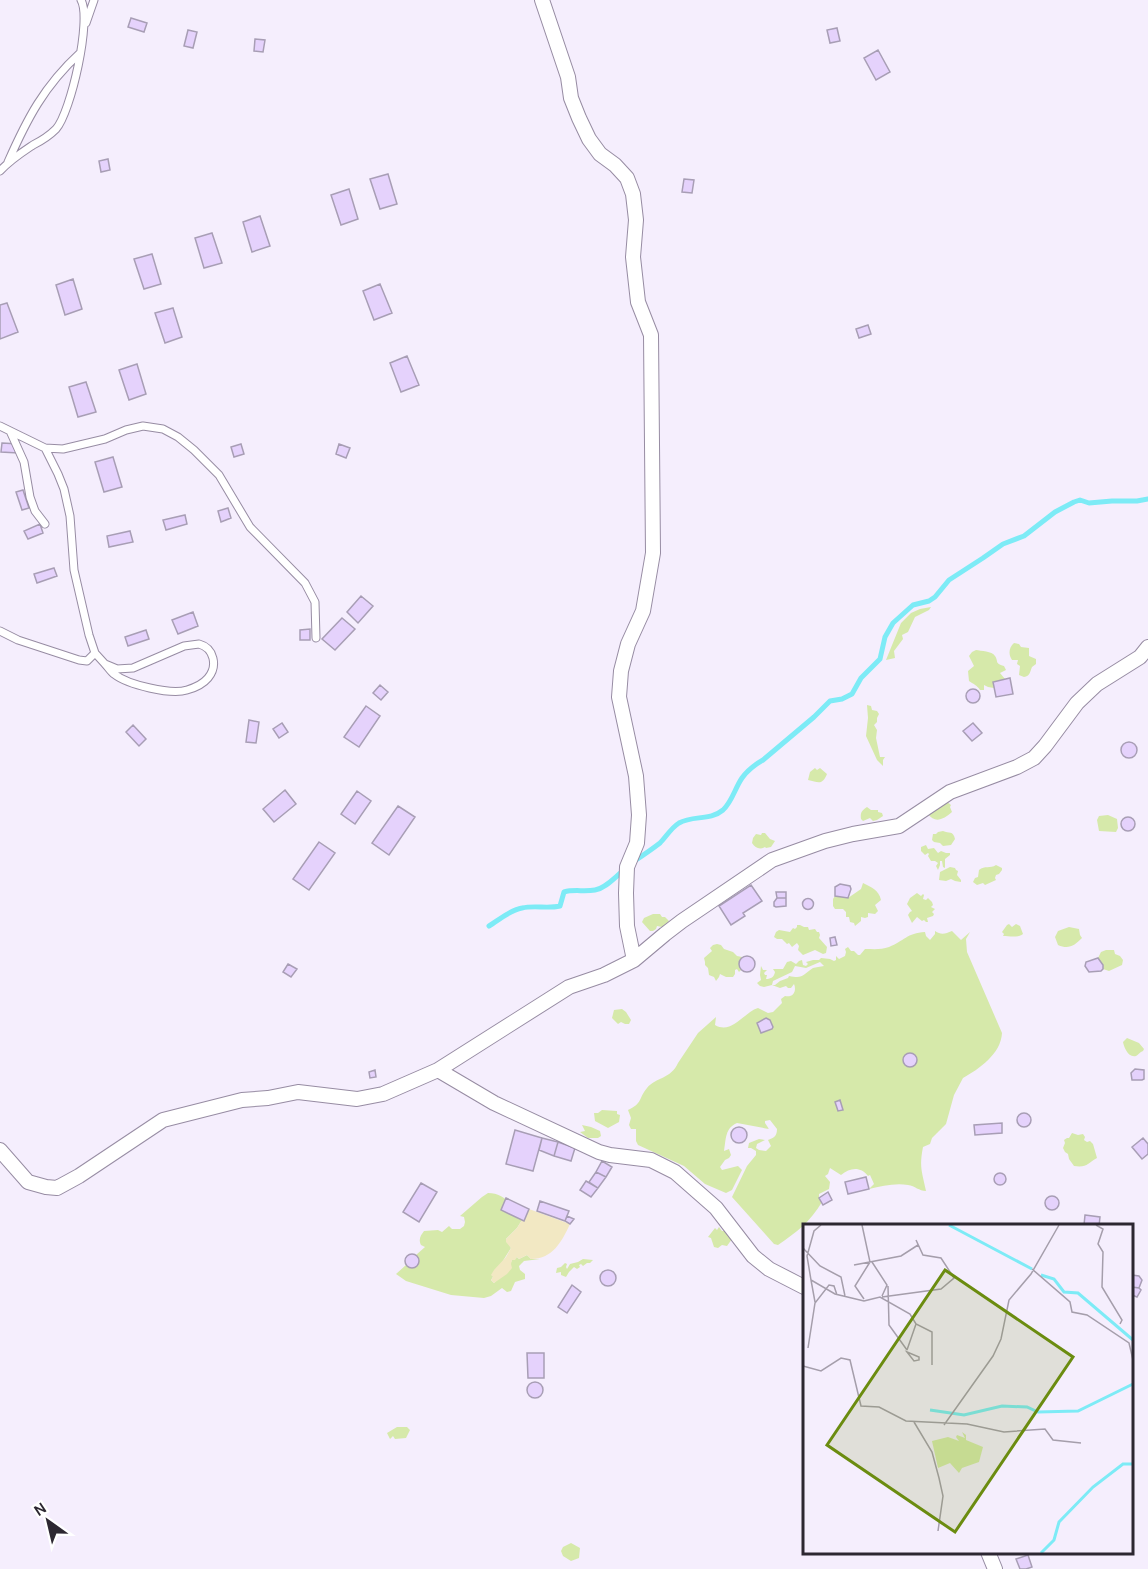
<svg xmlns="http://www.w3.org/2000/svg" width="1148" height="1569" viewBox="0 0 1148 1569" font-family="Karla,sans-serif">
<style>
.green{fill:#d6e9aa;fill-rule:evenodd}
.sand{fill:#f2e8c3}
.lines{fill:none;stroke-linecap:round;stroke-linejoin:round}
.stream{stroke:#7debf6;stroke-width:5}
.building{fill:#e5d2fc;stroke:#a89eb5;stroke-width:1.5}
.lane-casing{stroke:#978ca3;stroke-width:9}
.street-casing{stroke:#978ca3;stroke-width:16}
.lane{stroke:#fff;stroke-width:7}
.street{stroke:#fff;stroke-width:14}
.inset-river{fill:none;stroke:#7debf6;stroke-width:3}
.inset-road{fill:none;stroke:#a59eab;stroke-width:1.5}
.view{fill:#6b8c10;fill-opacity:0.15;stroke:#6b8c10;stroke-width:3}
.inset-edge{fill:none;stroke:#2c2731;stroke-width:3}
</style>
<rect width="100%" height="100%" fill="#f5eefd"/>
<path class="green" d="M931 607 929 610 915 617 908 632 902 635 903 639 894 651 895 658 886 660 901 623 911 613 920 609Z
M1014 643 1019 644 1021 647 1029 648V656L1036 659V664L1032 667C1030 672 1030 676 1024 677L1019 675 1020 666 1017 664 1018 660H1012C1008 654 1009 647 1014 643Z
M976 650C981 651 992 651 995 656 999 662 994 663 1004 666L1006 670 1000 673 1005 679 993 682 994 688 988 687 984 685V690H980C977 685 973 684 969 681L968 671 974 666 969 656 972 652Z
M867 705 871 706 872 710 877 711 879 714 877 718V722L874 725 877 730 876 738 880 757H885L883 760V766L877 760 866 736 868 718Z
M815 768 817 770 820 768 827 774C822 786 818 782 808 780L810 772Z
M946 801 951 805 950 807 952 812C944 819 935 824 928 814Z
M867 807 871 810H878V812L882 813 883 816 877 820 873 821 870 818 863 821 861 819C860 813 862 810 867 807Z
M1108 815 1117 819 1118 828 1116 832 1099 831 1097 820 1099 816Z
M943 831C949 834 953 830 955 839L951 845 943 846 940 843 934 842 932 840 933 834H936L938 832Z
M762 833H765L770 839 775 841 771 847 766 848 765 847C760 850 755 848 752 843L753 838 756 834 761 835Z
M926 845 928 849 934 848 938 853 941 851 946 853H950V855L945 859V868L943 867 942 861H940V865L938 870 936 866 938 863 935 861H931L928 856 929 854 928 853 925 855 921 851V847Z
M996 865 1002 868V870L999 874 996 875 995 878 996 880 985 885 983 883 977 885 973 882 975 878 978 877 979 870C985 865 990 869 996 865Z
M950 867 955 868 956 870 958 871 957 875 961 880V882L955 881 951 879 946 881 939 880 940 872Z
M863 883C871 887 879 890 881 900L875 905 878 911 875 914 868 913V917L865 918 861 917V921L855 926 854 923 850 922 849 917H846V912L843 909H835L833 906V899L835 896 848 898 861 889Z
M917 893 921 896 923 894 924 895 923 899 926 900 928 898 932 902 933 905 931 907 935 909 932 912 934 914 933 916 927 918 928 922H926L924 920 922 921 917 917 912 923 908 915 910 912 912 911 907 904 910 898Z
M653 914H660L662 917H665L669 921 662 927 657 926 656 929 653 931H650L642 922 644 918Z
M1009 924 1012 927 1016 924 1020 926 1023 934C1018 938 1009 936 1003 936L1004 934 1002 932 1007 925Z
M797 925H800L804 927H808L809 930 815 929 817 932H819L820 935 819 938 827 947 826 953 823 954 815 950 803 955 798 950 799 946 797 943 792 947 789 943 787 944 782 939H777L774 937 776 932 779 930 790 932 793 928 795 929 797 927Z
M1069 927 1079 929 1080 935 1082 938C1075 945 1069 950 1058 945L1055 937 1058 931Z
M935 931C941 935 945 934 952 931L961 940 970 932 966 939 967 952 1002 1033C1001 1054 979 1069 963 1078L954 1095 946 1124 932 1138 930 1144 923 1147C919 1167 922 1172 926 1191 919 1191 915 1186 908 1185 895 1183 882 1186 869 1189L874 1184 870 1175 868 1176C860 1166 850 1168 841 1175L830 1168 828 1174 825 1176 830 1182 829 1189 819 1194V1198L822 1202C810 1222 797 1232 778 1245L774 1244 732 1197 747 1166 756 1155V1151L751 1148H748L749 1143 759 1139 765 1140 757 1144 756 1148 759 1150 766 1151 771 1146 768 1140C773 1138 777 1137 777 1129L770 1120 765 1121V1123L769 1129 737 1123C725 1128 726 1139 724 1151L729 1149 731 1155 729 1158 725 1160 720 1167 722 1170 738 1166 742 1170 732 1190 726 1193 705 1184 684 1166 638 1145 636 1141V1129H631L629 1125 631 1118 628 1110C643 1103 638 1099 647 1088 656 1077 671 1079 678 1063L698 1033 716 1017 715 1025C732 1035 744 1012 758 1008L768 1013 773 1012 782 1003 781 999 785 996C793 998 797 991 794 984L791 988H788L786 986 780 988 772 985 764 987 760 986 757 983 761 980 760 975 761 966 763 970H767L764 973 765 975H767L766 979C771 979 774 977 775 972L773 969H783L787 962 791 961 796 964 799 961 802 960 803 965 806 966 808 964 806 962 813 960H819L821 958 830 959 834 961 836 960V956L839 959 845 956 846 952 845 949 848 947 851 951H854L858 955H860L865 949C873 949 881 950 889 947 904 941 907 933 925 932L926 936 930 940 935 934ZM820 962 824 966C820 967 816 967 813 968 802 975 804 979 789 976L788 978 780 981 775 985H772L773 981 792 972 795 966 806 968Z
M717 944 721 945 724 949 733 952 737 956 742 957 739 962 741 970 739 972 737 969 735 970V974L733 977H726L720 974 719 977 716 981 714 977 709 975 708 968 705 965V962L704 958 712 951 710 948 713 945Z
M1106 950H1114L1115 954 1120 956 1123 960 1122 965 1109 971 1103 969V965L1098 958 1101 952Z
M622 1009 626 1012 631 1020 629 1024H625L621 1022 618 1024 612 1018 614 1010Z
M1127 1038 1139 1043 1144 1049 1143 1051C1140 1052 1138 1055 1136 1056 1128 1058 1124 1047 1123 1042Z
M602 1110 617 1111V1114L620 1115 619 1122 608 1128 595 1121 594 1113H598Z
M582 1125 591 1127 600 1131 601 1136 598 1138H588L580 1132 585 1131Z
M1072 1133 1078 1135 1083 1134 1085 1137 1084 1140 1087 1142 1090 1141 1093 1144 1097 1158C1088 1163 1087 1168 1074 1166L1069 1159 1068 1154 1065 1152 1063 1148 1065 1143 1064 1140 1067 1138H1069Z
M488 1193C506 1193 513 1207 522 1220L517 1228 506 1239 511 1248 491 1280 494 1283C501 1277 509 1269 512 1260L517 1257 519 1259 527 1255 531 1259H540L524 1261 519 1266 520 1270 525 1274V1279L515 1282 511 1291 507 1292 502 1288 491 1296 484 1298 451 1295 406 1281 396 1274 406 1265 411 1268 418 1266 419 1261 416 1255 425 1247 421 1245C418 1239 421 1235 424 1231L438 1230 442 1232 449 1226 452 1229H460L464 1226 465 1222 464 1217 460 1216 482 1197Z
M719 1227 722 1231H725L732 1239 727 1246 722 1245 718 1248 714 1247 711 1238 708 1237 715 1228 717 1230Z
M583 1259 593 1260 590 1263H587L583 1266 581 1264 579 1265 580 1267 577 1269 574 1267 569 1272 566 1277 561 1275V1272L556 1273 557 1268 561 1267 565 1263 567 1264 566 1267 567 1269 570 1264 578 1262Z
M397 1427H407L410 1430 406 1438 395 1439 393 1436 390 1439 387 1433Z
M571 1543 580 1548 579 1558 571 1561 563 1556 561 1551 563 1547Z"/>
<path class="sand" d="M529 1209 570 1224C562 1241 553 1259 531 1259L527 1255 519 1259 517 1257 515 1260H512L511 1264 512 1268 507 1274 494 1283 491 1280 493 1277 491 1275 494 1270 506 1257 511 1248 506 1242V1239L517 1228 522 1220H524Z"/>
<g class="lines">
<path class="stream" d="M633 862C642 856 651 850 660 843 666 837 671 828 679 823 693 815 710 821 723 810 732 802 735 788 742 778 747 771 756 764 763 760L814 717 830 701 842 699 852 694 861 678 880 659 885 637 893 623 913 605 929 601 935 597 949 580 983 558 1003 544 1024 536 1055 512 1074 502 1080 500 1089 503 1112 501H1137L1148 499
M489 926C499 920 510 910 522 908 535 905 547 909 560 906L564 892C574 889 584 892 595 890 606 888 615 877 624 870"/>
</g>
<path class="building" d="M131 18 147 23 144 32 128 27Z
M837 28 840 41 830 43 827 30Z
M188 30 197 32 193 48 184 46Z
M255 39 265 40 263 52 254 51Z
M878 50 890 72 876 80 864 58Z
M108 159 110 170 101 172 99 161Z
M388 174 397 204 380 209 370 179Z
M684 179 694 180 692 193 682 192Z
M349 189 358 219 341 225 331 195Z
M260 216 270 246 252 252 243 222Z
M212 233 222 263 204 268 195 238Z
M152 254 161 284 144 289 134 259Z
M73 279 82 309 65 315 56 285Z
M380 284 392 313 374 320 363 291Z
M7 303 18 332 0 339V305Z
M173 308 182 337 165 343 155 313Z
M868 325 871 334 859 338 856 329Z
M407 356 419 385 401 392 390 363Z
M137 364 146 394 129 400 119 370Z
M86 382 96 412 78 417 69 387Z
M2 443 19 444 18 453 1 452Z
M241 444 244 454 234 457 231 447Z
M339 444 350 448 346 458 336 454Z
M113 457 122 487 104 492 95 462Z
M23 490 29 508 22 510 16 492Z
M228 508 231 518 221 522 218 511Z
M185 515 187 524 166 530 163 520Z
M40 524 43 533 28 539 24 531Z
M130 531 133 542 109 547 107 536Z
M54 568 57 576 37 583 34 574Z
M361 596 373 606 358 623 347 612Z
M193 612 198 626 178 634 172 620Z
M342 618 355 629 335 650 322 639Z
M310 629V640H300V630Z
M146 630 149 639 128 646 125 637Z
M1010 678 1013 694 996 697 993 682Z
M380 685 388 692 381 700 373 693Z
M966 696a7 7 0 1 1 14 0a7 7 0 1 1-14 0Z
M366 706 380 716 359 747 344 737Z
M249 720 259 722 256 743 246 742Z
M282 723 288 732 279 738 273 729Z
M973 723 982 733 972 741 963 731Z
M133 725 146 739 139 746 126 732Z
M1121 750a8 8 0 1 1 16 0a8 8 0 1 1-16 0Z
M285 790 296 804 274 822 263 809Z
M357 791 371 801 355 824 341 814Z
M398 806 415 817 389 855 372 843Z
M1121 824a7 7 0 1 1 14 0a7 7 0 1 1-14 0Z
M319 842 335 853 309 890 293 879Z
M840 884 850 886 851 889 848 898 835 896V887Z
M751 885 762 901 743 913 745 916 731 925 719 906Z
M776 892H786V898H777Z
M777 898H786V906L776 907 774 906V902Z
M802.5 904a5.5 5.5 0 1 1 11 0a5.5 5.5 0 1 1-11 0Z
M835 937 837 945 831 946 830 938Z
M739 964a8 8 0 1 1 16 0a8 8 0 1 1-16 0Z
M1098 958 1103 965V969L1101 971 1089 972 1085 966 1086 962Z
M288 964 297 969 291 977 283 972Z
M766 1018 770 1020 773 1027 772 1029 761 1033 757 1023Z
M903 1060a7 7 0 1 1 14 0a7 7 0 1 1-14 0Z
M1135 1069 1144 1070V1079L1142 1080H1132L1131 1073Z
M375 1070 376 1077 370 1078 369 1072Z
M840 1100 843 1110 838 1111 835 1102Z
M1017 1120a7 7 0 1 1 14 0a7 7 0 1 1-14 0Z
M1002 1123V1133L975 1135 974 1125Z
M731 1135a8 8 0 1 1 16 0a8 8 0 1 1-16 0Z
M515 1130 542 1138 533 1171 506 1164Z
M542 1138 558 1142 554 1156 539 1150Z
M1143 1138 1148 1144V1154L1142 1159 1132 1147Z
M558 1142 575 1148 571 1161 554 1156Z
M602 1161 612 1167 606 1177 596 1172Z
M596 1172 606 1177 598 1188 589 1182Z
M994 1179a6 6 0 1 1 12 0a6 6 0 1 1-12 0Z
M866 1177 869 1189 848 1194 845 1182Z
M586 1181 598 1188 591 1197 580 1190Z
M421 1183 437 1192 419 1222 403 1212Z
M828 1192 832 1200 823 1205 819 1198Z
M1045 1203a7 7 0 1 1 14 0a7 7 0 1 1-14 0Z
M506 1198 529 1209 524 1221 501 1210Z
M540 1201 569 1211 565 1221 537 1211Z
M1085 1215 1100 1217 1099 1226 1084 1225Z
M567 1216 574 1219 570 1224 565 1221Z
M405 1261a7 7 0 1 1 14 0a7 7 0 1 1-14 0Z
M600 1278a8 8 0 1 1 16 0a8 8 0 1 1-16 0Z
M1132 1275 1139 1276 1142 1280 1139 1288 1132 1287Z
M572 1285 581 1292 567 1313 558 1307Z
M1132 1287 1139 1288 1141 1290 1137 1297 1132 1295Z
M527 1353H544V1378H528Z
M527 1390a8 8 0 1 1 16 0a8 8 0 1 1-16 0Z
M1028 1555 1032 1567 1026 1569H1020L1016 1559Z"/>
<g class="lines">
<defs>
<path id="lane" d="M86 23 94 0
M8 162C27 119 44 86 80 53
M0 171C10 160 21 153 33 145 41 141 49 136 56 129 71 112 92 19 81 0
M0 426 45 448 63 449 105 439 126 430 143 426 163 429 178 437 194 450 219 475 250 527 305 583 315 602 316 638
M10 431 24 462 30 497 35 511 45 524
M45 448 58 474 64 489 70 516 74 570 89 635 95 653 105 664
M0 631 18 640 79 660 87 661 95 653
M199 644C214 648 218 666 208 678 203 684 194 688 187 690 171 695 128 685 114 674 111 672 108 667 105 664L117 669 133 668 184 646Z"/>
<path id="street" d="M542 0 568 77 571 98 579 118 589 139 600 154 615 165 627 178 633 194 636 220 633 257 638 302 651 335 653 553 643 611 628 644 621 671 619 697 636 776 639 815 637 843 627 867 626 893 627 926 634 960
M438 1070 494 1103 599 1152 610 1155 651 1160 675 1172 716 1208 753 1256 769 1269 804 1287
M0 1150 28 1182 46 1187 57 1188 79 1176 163 1120 242 1100 268 1098 298 1092 357 1099 383 1094 438 1070 569 987 604 975 634 960 665 934 682 921 772 860 825 841 853 834 899 826 950 792 1017 767 1034 758 1045 746 1077 703 1097 684 1140 657 1148 647
M988 1552 995 1569"/>
</defs>
<use href="#lane" class="lane-casing"/>
<use href="#street" class="street-casing"/>
<use href="#lane" class="lane"/>
<use href="#street" class="street"/>
</g>
<g transform="translate(803 1224)">
<rect width="330" height="330" fill="#f5eefd"/>
<path d="M159 208 163 211V216L180 223 176 238 159 244 156 249 147 239 135 244 129 217 145 213 156 217 153 213 154 211 162 214Z" fill="#d6e9aa"/>
<path class="inset-river" d="M146 1 229 45M238 51 251 55 261 68 275 69 330 116M127 186 161 191 199 182 224 183 235 188 275 187 330 160M238 329 251 316 256 298 290 263 320 240H330"/>
<path class="inset-road" d="M18 1 11 7 4 32 8 56 32 70 61 77 77 73 107 90 113 100 129 108V141M59 1 67 38 52 62 61 75M293 1 300 5 295 20 300 28 299 63 319 96 317 100M0 24 17 42 38 53 42 72M69 38 84 61 79 72M51 41 98 32 115 21M229 45 267 78 269 88 284 91 326 119 330 136M8 56 12 78M85 62 86 101 104 126M79 73 138 65 151 54 138 34 120 31 113 16M5 124 12 79 26 61 31 62 34 71M104 126 113 100M104 128 116 133V136L111 137ZM0 142 18 147 38 134 47 136 58 182 76 183 103 197 164 200 201 208 242 205 250 216 278 219M111 198 129 228 136 254 140 272 135 307M141 201 190 132 198 115 206 76 228 50 256 1"/>
<path class="view" d="M142 46 270 133 152 308 24 221Z"/>
<rect width="330" height="330" class="inset-edge"/>
</g>
<g transform="translate(48 1521) rotate(326)" stroke="#ffffff" stroke-width="4.5" paint-order="stroke">
<path d="M0-4.5L10 22L0 15L-10 22Z" fill="#2c2731"/>
<text y="-9" font-size="16" font-weight="bold" text-anchor="middle" fill="#2c2731">N</text>
</g>
</svg>
